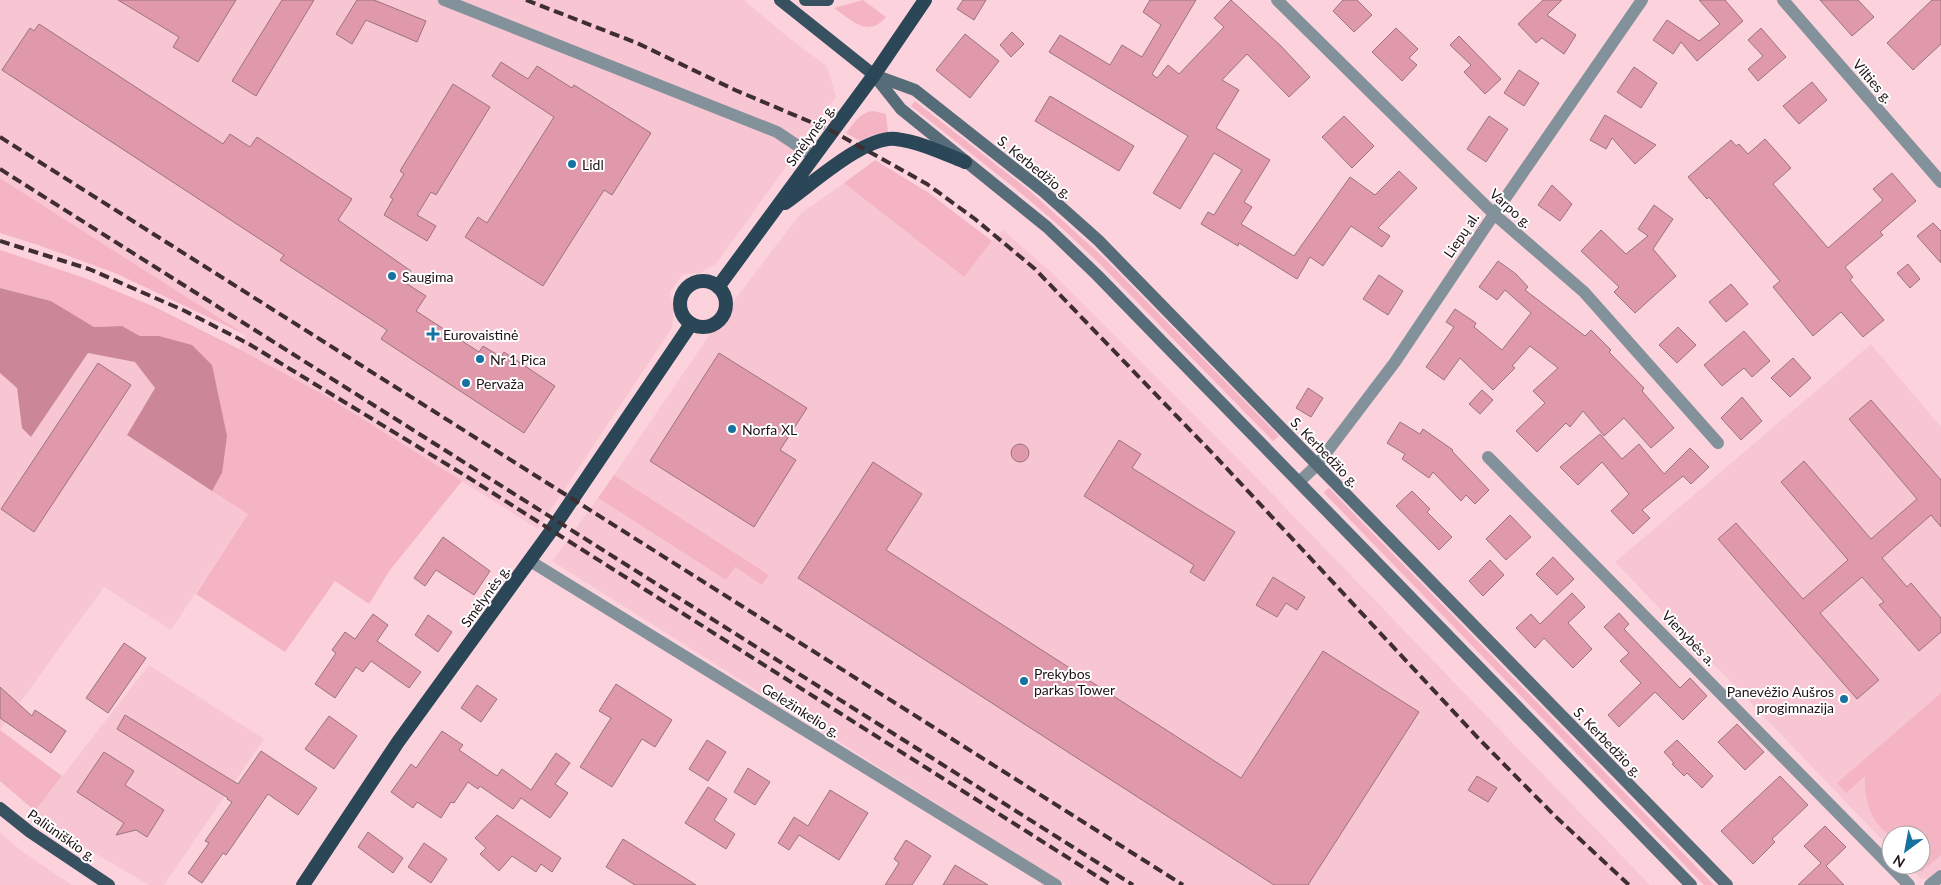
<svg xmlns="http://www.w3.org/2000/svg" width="1941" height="885" viewBox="0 0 1941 885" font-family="Lato,sans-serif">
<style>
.built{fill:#f8c6d2}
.green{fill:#f4b4c3}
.forest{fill:#cb8798}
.building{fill:#df99aa;stroke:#99747d}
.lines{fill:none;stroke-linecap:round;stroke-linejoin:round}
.minor{stroke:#83919a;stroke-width:12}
.secondary{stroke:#576c79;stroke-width:12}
.primary{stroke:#385161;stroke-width:12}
.trunk{stroke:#2a4657;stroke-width:14}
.rail{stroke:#3e2d31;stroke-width:4;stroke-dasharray:10 5;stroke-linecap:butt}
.poi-dot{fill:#1673a1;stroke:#fff;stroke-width:2}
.labels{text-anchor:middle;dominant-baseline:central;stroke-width:4;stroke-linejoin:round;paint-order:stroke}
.street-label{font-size:14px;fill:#201216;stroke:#fff}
.poi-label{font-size:14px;fill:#201216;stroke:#fff;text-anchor:start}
</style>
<rect width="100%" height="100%" fill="#fcd3dc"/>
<path class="built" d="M0 0H744L789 38 827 66 836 97 716 264 700 273 683 274 670 292 674 310 672 328 538 529 326 396 239 349 246 335 0 178Z
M844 183 964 277 992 241 1003 230 1050 271 1253 474 1650 885H1066L552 561 598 498 726 580 735 567 763 585 768 575 614 475 723 315 800 214Z
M1871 344 1941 427V868L1929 878 1921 879 1907 865H1921V835H1891V849L1615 562Z
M88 353 135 362 155 388 127 435 248 514 171 630 104 587 0 730V373L17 388 22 427 31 437Z
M149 665 264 739 164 885H149L89 850 35 811Z
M0 833 23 852 72 885H0Z"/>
<path class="green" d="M863 0 886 17C868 39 850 19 834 8Z
M915 101 1031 192 1104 258 1279 436 1273 441 1100 264 1063 229 1027 198 911 106Z
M873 111 886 114 888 132 872 135 860 141 846 133C854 123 859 113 873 111Z
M875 160 929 193 992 241 964 277 844 183Z
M0 178 246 335 115 273 38 245 0 233Z
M0 250 85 278 155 307 239 349 326 396 462 481 390 570 369 604 335 581 285 652 196 594 248 514 212 491 222 473 159 336H140L122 326 94 327 51 301 0 288Z
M614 475 769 575 762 585 735 567 726 580 598 498Z
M1328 488 1330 489 1714 885H1704L1325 494 1324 492Z
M1941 693V855L1921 872 1915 865H1921V856L1929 849H1921V835H1891V837C1871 821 1864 802 1865 776L1846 793 1837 783Z
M0 730 62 776 35 811 0 781Z"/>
<path class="forest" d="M0 288 51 301 94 327 122 326 140 336H159L192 345 212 365 227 436 222 473 212 491 127 435 155 388 135 362 88 353 31 437 22 428 17 388 0 373Z"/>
<path class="building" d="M118 0H236L198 62 173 47 179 37Z
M282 0H314L256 96 232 81Z
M357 0H374L426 21 417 42 366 20 352 44 336 34Z
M963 0H986L974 20 957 9Z
M1150 0H1196L1152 74 1157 78 1168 65 1179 74 1224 27 1214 18 1231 0 1281 46 1310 77 1289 97 1247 54 1222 80 1239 90 1216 128 1270 160 1244 202 1252 207 1241 224 1294 256 1350 177 1375 195 1399 171 1417 188 1378 228 1390 236 1382 247 1351 226 1323 266 1310 257 1297 279 1239 243 1238 246 1201 224 1208 212 1214 215 1242 170 1214 153 1180 209 1153 193 1188 136 1049 52 1060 35 1110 65 1122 45 1142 57 1161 25 1143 12Z
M1343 0H1357L1372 15 1354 32 1333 11Z
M1543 0H1562L1547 15 1576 35 1564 54 1542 38 1536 43 1518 24Z
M1699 0H1725L1743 21 1697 61 1681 42 1673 54 1653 40 1667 20 1699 41 1720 24Z
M1820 0H1858L1874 17 1852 36Z
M1932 0H1941V44L1913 70 1887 43Z
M39 24 223 144 230 134 250 147 257 137 352 199 338 220 411 271 404 282 426 296 416 311 479 352 483 346 501 357 504 352 555 386 524 433 381 339 387 330 280 260 284 255 2 70 30 28 34 31Z
M1396 28 1418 49 1409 58 1417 65 1402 81 1372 52Z
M1761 28 1786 57 1758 81 1748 69 1763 56 1748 40Z
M1012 32 1024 44 1011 57 1000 45Z
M965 34 999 61 970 98 936 70Z
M1459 36 1501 79 1485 94 1464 72 1471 65 1450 45Z
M501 62 528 79 537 66 572 88 574 85 651 133 612 195 604 190 543 286 465 237 478 217 487 223 554 117 492 76Z
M1634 67 1657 83 1641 108 1617 92Z
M1519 70 1539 83 1524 106 1504 93Z
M1812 82 1827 100 1799 124 1783 106Z
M453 84 490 107 436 195 431 192 417 215 436 226 427 241 384 215 393 199 390 197 404 174 400 171Z
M1050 96 1134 146 1119 171 1035 121Z
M1605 115 1656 145 1635 164 1612 138 1606 149 1590 140Z
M1344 116 1374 146 1352 168 1322 137Z
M1489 116 1508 129 1486 162 1467 149Z
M1765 139 1791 168 1773 184 1828 248 1883 200 1873 189 1892 173 1916 201 1880 232 1883 235 1845 267 1853 277 1850 280 1884 320 1863 337 1841 312 1813 336 1773 287 1780 281 1709 197 1707 199 1688 177 1731 140 1736 146 1739 144 1748 154Z
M1552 185 1572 204 1560 221 1538 205Z
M1654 205 1673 219 1653 249 1676 276 1635 313 1614 292 1619 287 1581 251 1601 230 1626 254 1648 236 1638 229Z
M1933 223 1941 231V263L1917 236Z
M1498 261 1516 274 1528 287 1525 290 1585 336 1591 330 1611 350 1609 352 1644 388 1642 391 1674 428 1651 448 1624 418 1604 436 1583 411 1570 427 1566 423 1537 452 1516 431 1545 403 1533 391 1558 368 1530 346 1512 366 1515 368 1493 390 1460 358 1444 380 1426 367 1454 327 1446 322 1455 309 1476 323 1474 327 1502 350 1531 313 1505 290 1497 300 1479 287Z
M1908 264 1920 279 1910 288 1897 273Z
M1379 275 1403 291 1388 315 1363 299Z
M1731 284 1748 304 1726 322 1709 302Z
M1678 327 1696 345 1677 363 1659 345Z
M1744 331 1770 361 1752 377 1744 368 1722 386 1704 365Z
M719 353 807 408 780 450 796 460 754 527 650 461Z
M1793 358 1811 378 1790 397 1771 378Z
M98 363 131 385 34 532 1 509Z
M1308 388 1323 398 1311 417 1296 408Z
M1482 390 1493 400 1480 414 1469 404Z
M1742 397 1762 421 1741 440 1721 418Z
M1871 400 1941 480V527L1931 515 1882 558 1907 587 1911 583 1941 618V632L1919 651 1879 605 1884 602 1862 577 1820 613 1879 680 1857 699 1718 539 1736 523 1803 599 1848 560 1781 482 1804 461 1871 539 1917 499 1849 419Z
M1400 422 1420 434 1423 429 1453 450 1452 451 1489 490 1475 504 1466 495 1461 501 1433 472 1429 478 1402 459 1405 454 1387 443Z
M1600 434 1622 459 1639 444 1664 474 1690 448 1709 467 1691 484 1683 476 1642 510 1650 518 1633 534 1611 511 1629 494 1602 462 1578 485 1560 467Z
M1119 440 1141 454 1132 468 1235 532 1204 581 1190 572 1194 565 1084 496Z
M1011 453a9 9 0 1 1 18 0a9 9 0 1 1-18 0Z
M873 462 922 494 886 550 1241 778 1323 651 1419 712 1308 885H1274L798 578Z
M1412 491 1430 509 1427 512 1452 537 1439 550 1396 506Z
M1510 515 1531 537 1506 560 1486 539Z
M443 537 490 571 474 595 436 570 425 586 414 578Z
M1553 557 1574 579 1557 595 1536 574Z
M1490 560 1504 575 1483 596 1469 581Z
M1273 577 1305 597 1297 610 1286 603 1277 617 1256 605Z
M1572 593 1585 607 1568 623 1592 649 1573 668 1544 638 1535 648 1516 628 1531 614 1540 624Z
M1619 613 1629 624 1624 629 1680 688 1690 678 1707 696 1683 720 1655 692 1619 727 1608 715 1641 683 1620 661 1629 653 1604 627Z
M373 614 388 625 377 641 421 672 409 688 371 661 363 672 356 667 335 698 315 684 336 653 332 650 345 632 355 639Z
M428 615 452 632 438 652 415 635Z
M124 643 146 658 108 713 86 698Z
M616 684 672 720 655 747 642 739 612 787 580 767 611 718 599 711Z
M477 685 497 699 481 722 461 708Z
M0 687 32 716 35 710 66 731 51 753 0 718Z
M125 715 238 784 261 751 317 788 298 815 268 794 226 855 223 853 202 883 188 873 209 843 205 841 232 802 227 799 228 798 117 729Z
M329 716 357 736 334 769 305 749Z
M1737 724 1764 752 1745 770 1718 742Z
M442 731 463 745 459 750 497 776 502 769 531 790 556 753 570 763 555 784 568 793 550 818 521 798 513 809 480 786 478 789 468 782 454 803 451 802 441 818 417 802 413 808 391 792 411 764 416 768Z
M707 740 726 752 708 781 689 769Z
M1677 740 1713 776 1702 788 1687 773 1684 776 1672 764 1674 763 1664 752Z
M104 752 134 771 125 785 164 810 147 837 136 830 116 835 124 823 77 792Z
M748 768 770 782 755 805 734 792Z
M1477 776 1497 788 1488 802 1468 790Z
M1780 776 1808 805 1772 839 1775 842 1753 864 1721 831Z
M708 787 727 799 714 820 735 834 726 849 685 823Z
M830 790 868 813 839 860 799 835 789 850 778 843 794 817 808 826Z
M497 815 561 858 552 872 541 864 536 872 512 856 499 871 480 854 486 848 475 838Z
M1825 826 1846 847 1826 866 1844 885H1798L1821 863 1804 846Z
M368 832 403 858 393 873 358 847Z
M623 839 696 885H635L606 867Z
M906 840 931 856 912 885H885L899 863 894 859Z
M424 843 447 859 431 883 408 867Z
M955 865 988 885H943Z"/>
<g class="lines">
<path class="minor" d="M444 0 777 132 813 156
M1277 0 1494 214 1584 292 1718 443
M1783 0 1941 182
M1488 457 1909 885
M1299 482 1317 465 1395 362 1484 229 1642 0
M530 561 1056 885
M1930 885 1941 876"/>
<path class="secondary" d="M874 75 915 90 1043 191 1098 240 1727 885
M874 75 901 109 1047 227 1097 275 1691 885"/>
<path class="primary" d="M780 0 874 75
M805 0H828
M0 808 30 832 109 885"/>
<path class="trunk" d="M785 203C811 185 865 135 896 139 920 142 943 153 965 162
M680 304a23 23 0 1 1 46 0a23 23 0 1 1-46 0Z
M718 287 874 75 925 0
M303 885 398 742 551 531 691 324"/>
<path class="rail" d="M526 0 637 43 735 90 832 131 927 184 975 219 1035 269 1217 458 1480 740 1555 816 1629 885
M0 137 1183 885
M0 169 1133 885
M0 241 89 269 185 311 249 344 466 476 1111 885"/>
</g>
<g class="poi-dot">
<circle cx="572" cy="164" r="5"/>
<circle cx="392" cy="276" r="5"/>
<path d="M430.5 326.5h5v5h5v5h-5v5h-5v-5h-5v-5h5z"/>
<circle cx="480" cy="359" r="5"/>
<circle cx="466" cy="383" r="5"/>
<circle cx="732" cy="429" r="5"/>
<circle cx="1024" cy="681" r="5"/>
<circle cx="1844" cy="699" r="5"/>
</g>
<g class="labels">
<g class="street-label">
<text transform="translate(1873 81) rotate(49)">Vilties g.</text>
<text transform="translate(810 135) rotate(-54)">Smėlynės g.</text>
<text transform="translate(1035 167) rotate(39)">S. Kerbedžio g.</text>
<text transform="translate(1511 208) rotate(42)">Varpo g.</text>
<text transform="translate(1461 235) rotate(-56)">Liepų al.</text>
<text transform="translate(1325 452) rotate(46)">S. Kerbedžio g.</text>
<text transform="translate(485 596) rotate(-54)">Smėlynės g.</text>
<text transform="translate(1689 638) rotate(46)">Vienybės a.</text>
<text transform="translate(801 710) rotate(32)">Geležinkelio g.</text>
<text transform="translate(1608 742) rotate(46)">S. Kerbedžio g.</text>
<text transform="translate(62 835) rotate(35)">Paliūniškio g.</text>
</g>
<g class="poi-label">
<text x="582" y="164">Lidl</text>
<text x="402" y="276">Saugima</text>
<text x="443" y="334">Eurovaistinė</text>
<text x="490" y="359">Nr 1 Pica</text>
<text x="476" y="383">Pervaža</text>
<text x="742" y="429">Norfa XL</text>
<text x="1034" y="673">Prekybos<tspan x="1034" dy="16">parkas Tower</tspan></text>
<text x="1834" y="691" text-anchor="end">Panevėžio Aušros<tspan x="1834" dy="16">progimnazija</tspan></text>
</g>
</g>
<g transform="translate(1906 850) rotate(212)"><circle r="24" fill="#ffffff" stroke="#a6a0a2"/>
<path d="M0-4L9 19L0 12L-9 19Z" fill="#1673a1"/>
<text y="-8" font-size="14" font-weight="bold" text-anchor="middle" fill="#201216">N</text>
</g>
</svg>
